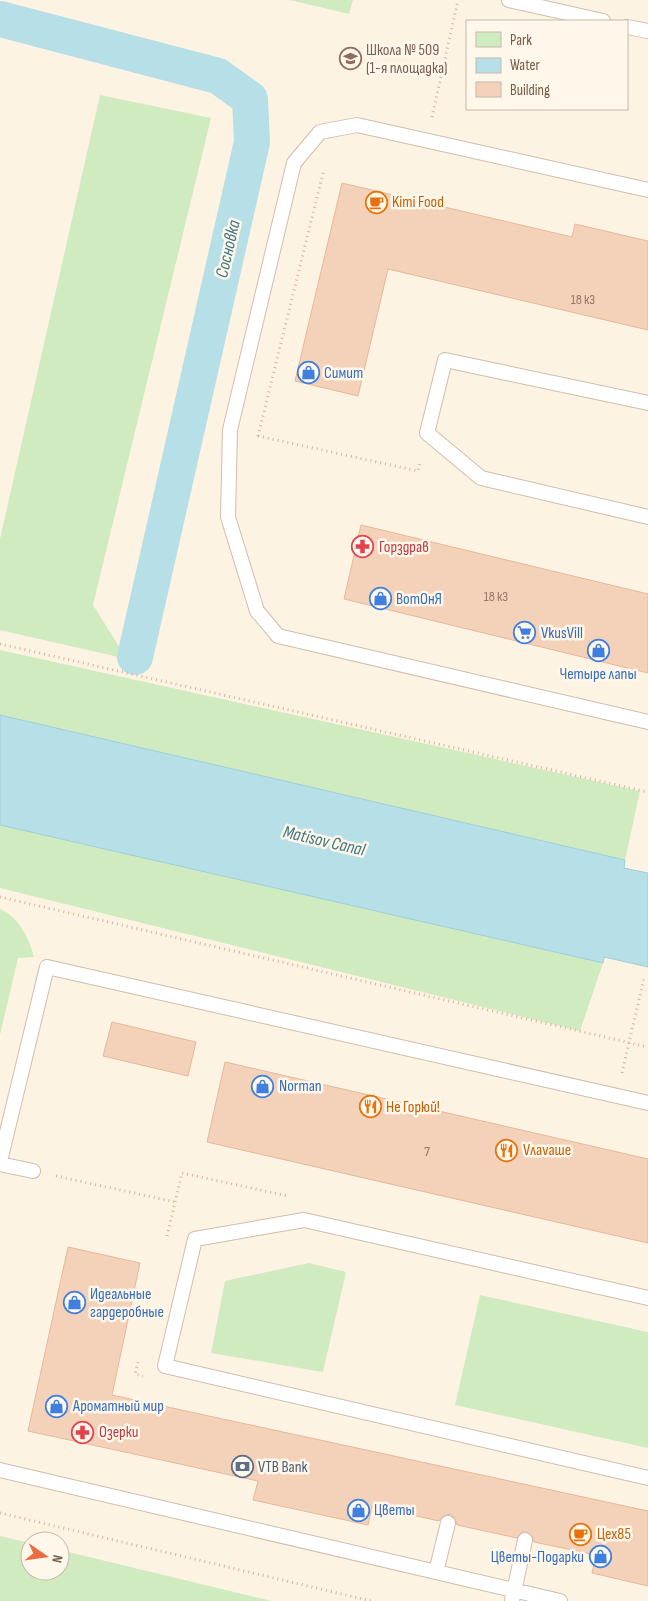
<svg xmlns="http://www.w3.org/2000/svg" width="648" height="1601" viewBox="0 0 648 1601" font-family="'Sofia Sans Condensed',sans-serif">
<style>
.green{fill:#d1ebc0}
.water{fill:#b6dfe7;stroke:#9ccfd9}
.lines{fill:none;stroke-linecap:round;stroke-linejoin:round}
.canal{stroke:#b6dfe7;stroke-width:36}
.building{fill:#f4d1b9;stroke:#e7b899}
.lane-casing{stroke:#d1bdac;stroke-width:16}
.path{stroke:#d8b49c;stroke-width:3;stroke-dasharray:1 4;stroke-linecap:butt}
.lane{stroke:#fff;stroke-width:14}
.labels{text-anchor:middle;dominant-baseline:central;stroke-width:5;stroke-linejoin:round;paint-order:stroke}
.number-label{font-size:14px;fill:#967764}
.education-label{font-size:16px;fill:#785e54;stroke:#fff7e9;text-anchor:start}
.food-label{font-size:16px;fill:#c56008;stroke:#fff7e9;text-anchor:start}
.shop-label{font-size:16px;fill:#366cbe;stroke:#fff7e9;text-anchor:start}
.health-label{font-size:16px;fill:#be3a42;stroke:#fff7e9;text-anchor:start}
.service-label{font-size:16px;fill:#4e5e75;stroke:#fff7e9;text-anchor:start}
.water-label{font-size:18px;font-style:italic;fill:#3e7783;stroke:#fff7e9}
</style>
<rect width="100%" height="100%" fill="#fdf3e2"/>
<path class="green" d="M290 0H353L349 14Z
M100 95 211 118 93 605 127 659 0 630V539Z
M0 650 640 791 625 860 0 715Z
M0 825 603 963 580 1031 0 888Z
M0 909C19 917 29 938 34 957L18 958 0 1035Z
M309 1263 346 1272 323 1372 211 1353 225 1281Z
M480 1295 648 1332V1448L455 1405Z
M0 1536 30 1543V1571H60V1550L272 1601H0Z"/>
<path class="water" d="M0 715 625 860 624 868 648 873V967L604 957 603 963 0 825Z"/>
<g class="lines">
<path class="canal" d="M0 19 218 76 250 99 252 142 135 657"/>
</g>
<path class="building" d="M342 183 572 237 575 224 648 241V330L388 269 358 396 295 381Z
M361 525 648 594V673L344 599Z
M112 1022 196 1042 188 1076 103 1056Z
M225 1062 648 1159V1243L207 1142Z
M68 1247 140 1263 112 1395 648 1511V1586L592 1573 596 1555 534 1542 533 1537 527 1532H522L517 1538 457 1525 454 1517 450 1514 442 1517 439 1521 372 1506 368 1525 253 1500 258 1481 28 1431Z"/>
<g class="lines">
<defs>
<path id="lane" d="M509 0 603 21
M627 27 648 31
M648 190 357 125 320 132 294 163 239 392 230 430 228 517 257 611 278 636 648 722
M648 403 445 360 427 433 481 478 648 517
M0 1161 47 967 648 1103
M0 1164 33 1171
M648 1298 304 1220 195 1239 165 1366 648 1478
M0 1470 560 1601
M436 1572 448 1523
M512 1601 525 1540"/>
</defs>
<use href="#lane" class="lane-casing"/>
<path class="path" d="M432 117 458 0
M258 436 324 169
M258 436 418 471 420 461
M0 644 648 792
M0 897 648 1047
M622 1073 644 978
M56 1176 175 1202
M167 1236 182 1173 288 1196
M138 1362 135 1374 143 1376
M0 1513 371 1601"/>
<use href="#lane" class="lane"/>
</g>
<defs>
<symbol id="school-ring" viewBox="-11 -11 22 22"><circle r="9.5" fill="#fff7e9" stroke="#8d6e63" stroke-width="1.5"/><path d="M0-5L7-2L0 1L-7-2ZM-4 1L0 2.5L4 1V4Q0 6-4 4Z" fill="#8d6e63"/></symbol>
<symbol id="cafe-ring" viewBox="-11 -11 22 22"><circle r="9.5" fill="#fff7e9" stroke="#e8710a" stroke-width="1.5"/><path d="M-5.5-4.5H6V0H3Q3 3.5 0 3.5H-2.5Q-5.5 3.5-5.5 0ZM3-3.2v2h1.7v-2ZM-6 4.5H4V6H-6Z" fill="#e8710a"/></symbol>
<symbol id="shop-ring" viewBox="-11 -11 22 22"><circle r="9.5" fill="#fff7e9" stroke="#3f7fe0" stroke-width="1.5"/><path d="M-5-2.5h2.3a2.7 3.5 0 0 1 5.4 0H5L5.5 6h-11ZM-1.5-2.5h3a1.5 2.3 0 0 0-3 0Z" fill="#3f7fe0"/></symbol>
<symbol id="pharmacy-ring" viewBox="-11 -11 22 22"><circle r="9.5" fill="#fff7e9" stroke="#e0444e" stroke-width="1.5"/><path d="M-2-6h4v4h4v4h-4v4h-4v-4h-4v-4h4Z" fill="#e0444e"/></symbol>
<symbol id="supermarket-ring" viewBox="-11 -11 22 22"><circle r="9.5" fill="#fff7e9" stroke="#3f7fe0" stroke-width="1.5"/><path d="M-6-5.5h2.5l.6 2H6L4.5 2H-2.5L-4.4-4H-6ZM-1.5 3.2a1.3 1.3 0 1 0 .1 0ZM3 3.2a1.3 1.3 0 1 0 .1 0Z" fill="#3f7fe0"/></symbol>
<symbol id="restaurant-ring" viewBox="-11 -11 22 22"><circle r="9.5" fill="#fff7e9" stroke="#e8710a" stroke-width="1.5"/><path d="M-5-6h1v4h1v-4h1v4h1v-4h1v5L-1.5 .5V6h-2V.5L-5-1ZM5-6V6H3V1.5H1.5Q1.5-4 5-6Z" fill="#e8710a"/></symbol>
<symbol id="bank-ring" viewBox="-11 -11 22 22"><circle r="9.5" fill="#fff7e9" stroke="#5c6f8a" stroke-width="1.5"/><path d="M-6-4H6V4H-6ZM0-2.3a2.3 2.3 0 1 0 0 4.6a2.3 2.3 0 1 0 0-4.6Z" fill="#5c6f8a"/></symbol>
</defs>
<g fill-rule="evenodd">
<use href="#school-ring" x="338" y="46" width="25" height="25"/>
<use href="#cafe-ring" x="364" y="190" width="25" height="25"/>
<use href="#shop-ring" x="296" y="360" width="25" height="25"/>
<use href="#pharmacy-ring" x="350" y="534" width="25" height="25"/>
<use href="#shop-ring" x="368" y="586" width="25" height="25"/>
<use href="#supermarket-ring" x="512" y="620" width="25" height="25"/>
<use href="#shop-ring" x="586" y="638" width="25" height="25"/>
<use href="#shop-ring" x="250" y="1074" width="25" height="25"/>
<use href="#restaurant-ring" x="358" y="1094" width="25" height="25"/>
<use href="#restaurant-ring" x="494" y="1138" width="25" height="25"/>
<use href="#shop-ring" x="62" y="1290" width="25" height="25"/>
<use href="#shop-ring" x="44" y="1394" width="25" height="25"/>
<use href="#pharmacy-ring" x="70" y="1420" width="25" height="25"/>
<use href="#bank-ring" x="230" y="1454" width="25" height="25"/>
<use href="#shop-ring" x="346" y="1498" width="25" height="25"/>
<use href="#cafe-ring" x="568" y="1522" width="25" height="25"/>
<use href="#shop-ring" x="588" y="1544" width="25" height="25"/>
</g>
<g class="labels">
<g class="number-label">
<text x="583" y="299">18 к3</text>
<text x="496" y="596">18 к3</text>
<text x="427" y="1151">7</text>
</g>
<g class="education-label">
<text x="366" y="50">Школа № 509<tspan x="366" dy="18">(1-я площадка)</tspan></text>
</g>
<g class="food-label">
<text x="392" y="202">Kimi Food</text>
<text x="386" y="1107">Не Горюй!</text>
<text x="523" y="1150">Vлаvаше</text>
<text x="597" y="1534">Цех85</text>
</g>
<g class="shop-label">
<text x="324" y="373">Симит</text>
<text x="396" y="599">ВотОнЯ</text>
<text x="541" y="633">VkusVill</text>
<text x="598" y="674" text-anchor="middle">Четыре лапы</text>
<text x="279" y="1086">Norman</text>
<text x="90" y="1294">Идеальные<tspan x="90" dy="18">гардеробные</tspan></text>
<text x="73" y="1406">Ароматный мир</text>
<text x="374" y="1510">Цветы</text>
<text x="584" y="1557" text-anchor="end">Цветы-Подарки</text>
</g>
<g class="health-label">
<text x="379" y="547">Горздрав</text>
<text x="99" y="1432">Озерки</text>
</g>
<g class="service-label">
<text x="258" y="1467">VTB Bank</text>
</g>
<g class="water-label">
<text transform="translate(228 249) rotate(-77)">Сосновка</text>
<text transform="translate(324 841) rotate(13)">Matisov Canal</text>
</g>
</g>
<rect x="466" y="20" width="162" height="90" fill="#fff7e9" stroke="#c8b8a9"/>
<rect x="476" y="32" width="25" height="15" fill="#d1ebc0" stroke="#c8b8a9"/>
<text x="510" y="45" font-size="15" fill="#765948">Park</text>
<rect x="476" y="58" width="25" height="15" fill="#b6dfe7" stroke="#c8b8a9"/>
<text x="510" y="70" font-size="15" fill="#765948">Water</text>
<rect x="476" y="82" width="25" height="15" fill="#f4d1b9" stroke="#c8b8a9"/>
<text x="510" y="95" font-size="15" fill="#765948">Building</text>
<g transform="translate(45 1556) rotate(103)"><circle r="24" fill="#fff7e9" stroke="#c8b8a9"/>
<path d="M0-4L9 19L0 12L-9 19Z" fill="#ec6b42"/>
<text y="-8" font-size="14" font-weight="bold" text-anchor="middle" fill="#765948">N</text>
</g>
</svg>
